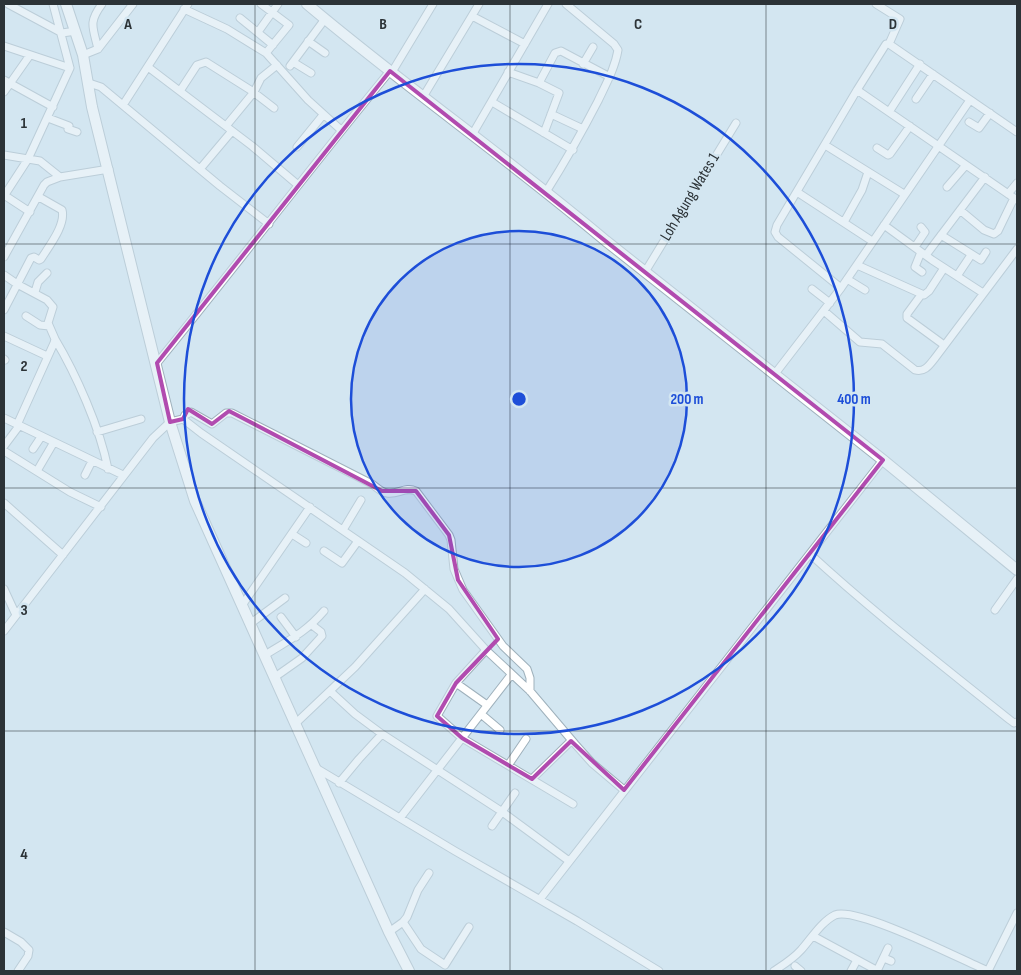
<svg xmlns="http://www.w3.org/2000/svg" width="1021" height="975" viewBox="0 0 1021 975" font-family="'Sofia Sans Condensed',sans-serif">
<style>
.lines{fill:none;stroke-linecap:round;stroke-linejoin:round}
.street-casing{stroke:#9fb1bc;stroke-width:9}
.secondary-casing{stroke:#9fb1bc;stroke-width:12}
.street{stroke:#fff;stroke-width:7}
.secondary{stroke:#fff;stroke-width:10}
.marked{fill:none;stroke:#b14baf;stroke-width:4;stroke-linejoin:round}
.grid{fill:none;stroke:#2c3337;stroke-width:1;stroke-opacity:0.55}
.ring{fill:none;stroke:#1d4ed8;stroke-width:2.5}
.labels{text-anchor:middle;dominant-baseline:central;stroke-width:5;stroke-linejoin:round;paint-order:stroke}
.street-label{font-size:16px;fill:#2c3337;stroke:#d3e6f1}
.grid-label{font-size:16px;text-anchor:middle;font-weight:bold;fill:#2c3337;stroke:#d3e6f1;stroke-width:5;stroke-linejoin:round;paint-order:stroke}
.centre{fill:#1d4ed8;stroke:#d3e6f1;stroke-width:2.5}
.ring-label{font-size:15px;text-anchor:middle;font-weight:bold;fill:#1d4ed8;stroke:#d3e6f1;stroke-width:5;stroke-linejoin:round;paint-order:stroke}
</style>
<rect width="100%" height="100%" fill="#d3e6f1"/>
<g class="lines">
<defs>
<path id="street" d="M8 4 62 33 76 31
M261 4 289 25 266 53
M876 4 900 19 889 44
M184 9 227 29 266 53 308 100 341 130
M472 16 525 44
M240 18 273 45
M258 32 278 4
M308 41 325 53
M4 46 70 68
M98 49C93 27 88 23 102 4
M83 55 98 49 133 4
M293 62 311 73
M583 64 593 47
M290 66 325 19
M148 67 252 146 298 185
M392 72 433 4
M508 72 539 83 559 93 544 133
M4 80 53 107
M89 83 101 87 220 186 269 224
M539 83 555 53 561 51 610 77
M857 90 1017 200
M180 91 197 65 206 62 252 91 274 108
M4 92 30 55
M423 97 479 4
M916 99 933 74
M492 102 573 150
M123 105 188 4
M889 112 920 64
M551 114 583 129
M48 118 69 126 68 129 77 132
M969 122 979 128 990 113
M226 126 254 92 261 78 277 65
M472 135 548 4
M825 145 904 194
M297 147 323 115
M877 148 888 155 890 154 910 126
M4 155 40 161 60 177 109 169
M200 169 232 131
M947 187 966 165
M546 192C565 162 582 132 598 101 606 84 615 68 618 50L614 44 566 4
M797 192 872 241
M1008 194 1017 183
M4 195 30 212
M4 196 28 159 70 68 53 4
M960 210 984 230 994 234 998 231 1014 198
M844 222 862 190 868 172
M884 225 932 260 983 293
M941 235 981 260 986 252
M915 247 925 232 921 227
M921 252 915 267 922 272
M926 255 985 177
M4 257 44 185 47 182 60 177
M857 265 924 295 929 291 944 268
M645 272 736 123
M4 275 17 284 47 300 53 307 48 323 55 339 54 343 17 425
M957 276 971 255
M847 279 865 290
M841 288 778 237 775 232 777 225 857 90 886 44H889L1017 132
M812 289 830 303
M35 292 38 282 47 273
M921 295 907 314V318L944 345
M4 310 31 258 34 257 39 260 41 259C49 246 66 225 62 210L39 197
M824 311 860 342 882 344 915 370C925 373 930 364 935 358L1017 249
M26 316 40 325 49 326
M4 336 47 356
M55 339C76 374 100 428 108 469
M4 359 5 360
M157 363C236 266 311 167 390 71
M774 375 841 288 970 100
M4 418 123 475
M183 419 185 415 191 412 212 424 226 413H232L372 484C376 487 381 492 387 493 398 495 405 486 416 491L449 535 451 540 454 569 463 590 503 646 527 669 530 678V691
M97 432 141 419
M4 446 19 426
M33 449 41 437
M4 451 70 492 101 507
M37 471 54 442
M85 475 92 461
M4 503 63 555
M343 530 361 500
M292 534 306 543
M324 551 342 563 358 541
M810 554C874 613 943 666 1010 720L1014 723 1017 722
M4 589 16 615
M243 604 310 507
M995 610 1017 579
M281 617 296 637
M251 623 285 598
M4 631 153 438 170 422 183 419 201 433 405 573 449 609 486 650 530 691 575 744 592 763 624 790
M486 650 456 683 437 716 462 738 573 804
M265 655C289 640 305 633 324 611
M275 677 302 658 322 636 321 632 312 625
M456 683 487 705
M330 691 355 714 382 734 501 811 569 861
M481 714 500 730
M296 723 355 667 425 589
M509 764 526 739
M316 768 455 851 577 921 659 971
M532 779 571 741
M339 783 359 759 382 734
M400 818 511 675
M492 826 515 793
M540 899 883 460
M403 922 421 949 445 965 469 927
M4 932 21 942 29 950 28 956 18 971
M389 932 403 922 407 917 418 890 429 873
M813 936 878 971
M884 958 891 961
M795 966 801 971
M774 971C783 965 793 959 801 950 811 939 821 922 835 915 857 906 962 960 988 971
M851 971 857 960
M877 971 888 948
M988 971 1017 913"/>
<path id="secondary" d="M66 4 83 55 92 107 170 422 195 501 389 932 409 971
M307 4C404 86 509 159 606 241L883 460 1017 570"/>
</defs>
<use href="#street" class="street-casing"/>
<use href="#secondary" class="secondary-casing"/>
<use href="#street" class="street"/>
<use href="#secondary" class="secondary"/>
</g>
<path d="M0 0H1021V975H0ZM390 71 883 460 624 790 571 741 532 779 462 738 437 716 456 683 498 639 458 580 449 535 416 491H382L229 411 212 424 188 409 183 419 170 422 157 363Z" fill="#d3e6f1" fill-opacity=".55" fill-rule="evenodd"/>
<path class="marked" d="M390 71 883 460 624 790 571 741 532 779 462 738 437 716 456 683 498 639 458 580 449 535 416 491H382L229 411 212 424 188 409 183 419 170 422 157 363Z"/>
<path class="grid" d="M255 4V971M510 4V971M766 4V971M4 244H1017M4 488H1017M4 731H1017"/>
<circle cx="519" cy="399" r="168" fill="#1d4ed8" fill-opacity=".12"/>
<g class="ring">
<circle cx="519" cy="399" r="168"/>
<circle cx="519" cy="399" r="335"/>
</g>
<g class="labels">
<g class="street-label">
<text transform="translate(690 197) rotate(-59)">Loh Agung Wates 1</text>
</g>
</g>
<g class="grid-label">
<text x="128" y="29">A</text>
<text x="383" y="29">B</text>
<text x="638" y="29">C</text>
<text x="893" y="29">D</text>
<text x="24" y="128">1</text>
<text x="24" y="371">2</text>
<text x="24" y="615">3</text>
<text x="24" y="859">4</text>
</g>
<circle cx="519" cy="399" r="8" class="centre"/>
<g class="ring-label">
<text x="687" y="404">200 m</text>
<text x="854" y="404">400 m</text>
</g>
<rect width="1021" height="975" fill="none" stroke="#2c3337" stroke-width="10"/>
</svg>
